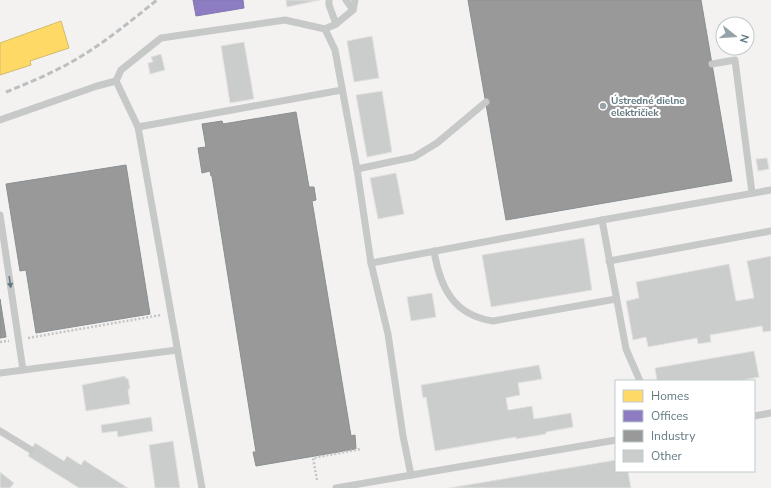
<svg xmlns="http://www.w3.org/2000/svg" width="771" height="488" font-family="'Nunito Sans',sans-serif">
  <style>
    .homes { fill: #ffd966; stroke: #d0bc6e }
    .offices { fill: #8e7cc3; stroke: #817baf }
    .industry { fill: #999; stroke: #888f92 }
    .building { fill: #cbcdcd; stroke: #e2e2e0 }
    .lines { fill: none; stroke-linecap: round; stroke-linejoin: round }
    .path { stroke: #c4c6c6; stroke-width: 2.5; stroke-dasharray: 2 2; stroke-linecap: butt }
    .service { stroke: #c7c8c8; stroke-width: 7 }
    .rail { stroke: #bcbebf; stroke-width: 3; stroke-dasharray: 6 3; stroke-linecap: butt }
    .oneway { fill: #627981 }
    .poi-dot { fill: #95a3a8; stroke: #fff; stroke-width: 1.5 }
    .labels { text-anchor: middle; stroke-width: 4; stroke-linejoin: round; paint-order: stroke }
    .poi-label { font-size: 10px; font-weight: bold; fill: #627981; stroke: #fff; text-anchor: start }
  </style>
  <rect width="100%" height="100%" fill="#f3f2f0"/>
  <path class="homes" d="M 61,21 L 69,48 L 30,61 L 31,65 L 0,75 L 0,43 Z"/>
  <path class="offices" d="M 193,0 L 243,0 L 244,8 L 196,16 Z"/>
  <g class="industry">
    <path d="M 468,0 L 701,0 L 732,181 L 506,220 Z"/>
    <path d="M 296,112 L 309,187 L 314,187 L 316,200 L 312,201 L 351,436 L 355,435 L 356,449 L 256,466 L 253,452 L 256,452 L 212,176 L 211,176 L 210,171 L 202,173 L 198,148 L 206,147 L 202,124 L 222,121 L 223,124 Z"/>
    <path d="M 126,165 L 150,314 L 36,333 L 26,270 L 20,271 L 6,184 Z"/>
    <path d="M 0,299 L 6,337 L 0,338 Z"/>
  </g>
  <g class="building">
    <path d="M 286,0 L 320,0 L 287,7 Z"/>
    <path d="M 372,36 L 379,78 L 354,82 L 347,41 Z"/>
    <path d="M 244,42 L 254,99 L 230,103 L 221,46 Z"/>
    <path d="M 161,54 L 165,70 L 150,74 L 148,63 L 153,62 L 151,57 Z"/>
    <path d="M 382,91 L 392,152 L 367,157 L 356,95 Z"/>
    <path d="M 767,158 L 769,169 L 758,171 L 756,159 Z"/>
    <path d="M 396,173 L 404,214 L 378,219 L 370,178 Z"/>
    <path d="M 584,238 L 592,290 L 491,307 L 482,255 Z"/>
    <path d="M 771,256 L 771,331 L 763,332 L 762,326 L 710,335 L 711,342 L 698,344 L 697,338 L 648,347 L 646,337 L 633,340 L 626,301 L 639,298 L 636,282 L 729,264 L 736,301 L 754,298 L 747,261 Z"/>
    <path d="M 432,293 L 436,317 L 411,321 L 407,297 Z"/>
    <path d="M 754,351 L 759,377 L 738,381 L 657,381 L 655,368 Z"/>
    <path d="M 539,365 L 542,379 L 518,383 L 520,395 L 506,398 L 508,410 L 532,406 L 534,419 L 571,413 L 573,427 L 546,432 L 546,434 L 516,439 L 516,437 L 435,451 L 426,397 L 423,398 L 421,385 Z"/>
    <path d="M 125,376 L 126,379 L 128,378 L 130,389 L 128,389 L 130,404 L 86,411 L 82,385 Z"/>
    <path d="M 151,417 L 153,431 L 118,437 L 117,431 L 102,433 L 101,425 Z"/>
    <path d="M 173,441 L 180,488 L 155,488 L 149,445 Z"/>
    <path d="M 35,443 L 64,461 L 67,456 L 81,465 L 84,460 L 128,488 L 79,488 L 28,456 Z"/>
    <path d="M 616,460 L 616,471 L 628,471 L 631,488 L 449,488 Z"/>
    <path d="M 0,472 L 14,483 L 10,488 L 0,488 Z"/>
  </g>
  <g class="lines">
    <g class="path">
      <path d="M 28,338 L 161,315"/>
      <path d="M 0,342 L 9,341"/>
      <path d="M 317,480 L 313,458 L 361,449"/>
    </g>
    <g class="service">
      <path d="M 329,0 L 329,5 L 336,24"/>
      <path d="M 346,0 L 353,10"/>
      <path d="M 325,29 L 336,24 L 353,10 L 355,0"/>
      <path d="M 712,64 L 735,60 L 752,193"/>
      <path d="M 116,81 L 138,127 L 202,488"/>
      <path d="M 0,120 L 97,86 L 116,81 L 121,70 L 161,38 L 285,20 L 325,29 L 335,50 L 357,169 L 371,263 L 388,334 L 403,436 L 411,475"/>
      <path d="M 138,127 L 342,90"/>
      <path d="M 357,169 L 414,157 L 437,143 L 486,102"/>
      <path d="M 0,215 L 23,370"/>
      <path d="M 434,251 C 440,287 453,315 493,321 L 616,299"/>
      <path d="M 609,261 L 771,231"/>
      <path d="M 371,263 L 602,220"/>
      <path d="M 0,373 L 177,350"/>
      <path d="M 640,381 L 626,349 L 602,220 L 771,190"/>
      <path d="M 754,416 L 771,413"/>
      <path d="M 0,431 L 31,450"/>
      <path d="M 336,488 L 616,440"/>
    </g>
    <path class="rail" d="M 6,92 C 31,82 57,71 80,57 C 108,40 132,20 157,0"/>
  </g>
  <defs><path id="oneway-solid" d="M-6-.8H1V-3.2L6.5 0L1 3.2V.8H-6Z"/></defs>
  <use class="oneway" href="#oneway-solid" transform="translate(10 282) rotate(82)"/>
  <circle class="poi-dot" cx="603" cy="106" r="4"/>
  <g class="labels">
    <g class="poi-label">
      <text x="611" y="104">Ústredné dielne<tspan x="611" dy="12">električiek</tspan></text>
    </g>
  </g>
  <rect x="615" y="380" width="140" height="92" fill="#ffffff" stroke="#c0c9cd"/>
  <rect x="623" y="390" width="20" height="12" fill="#ffd966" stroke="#c0c9cd"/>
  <text x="651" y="400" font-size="12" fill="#627981">Homes</text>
  <rect x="623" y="410" width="20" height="12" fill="#8e7cc3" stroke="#c0c9cd"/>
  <text x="651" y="420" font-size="12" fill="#627981">Offices</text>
  <rect x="623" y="430" width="20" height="12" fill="#999999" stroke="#c0c9cd"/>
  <text x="651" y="440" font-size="12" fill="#627981">Industry</text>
  <rect x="623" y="450" width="20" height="12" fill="#cbcdcd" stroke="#c0c9cd"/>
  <text x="651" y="460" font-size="12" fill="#627981">Other</text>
  <g transform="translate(735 36) rotate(107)"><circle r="19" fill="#ffffff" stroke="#c0c9cd"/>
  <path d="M0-3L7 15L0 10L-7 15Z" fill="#95a3a8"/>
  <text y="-6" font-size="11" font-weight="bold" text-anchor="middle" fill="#627981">N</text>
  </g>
</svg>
